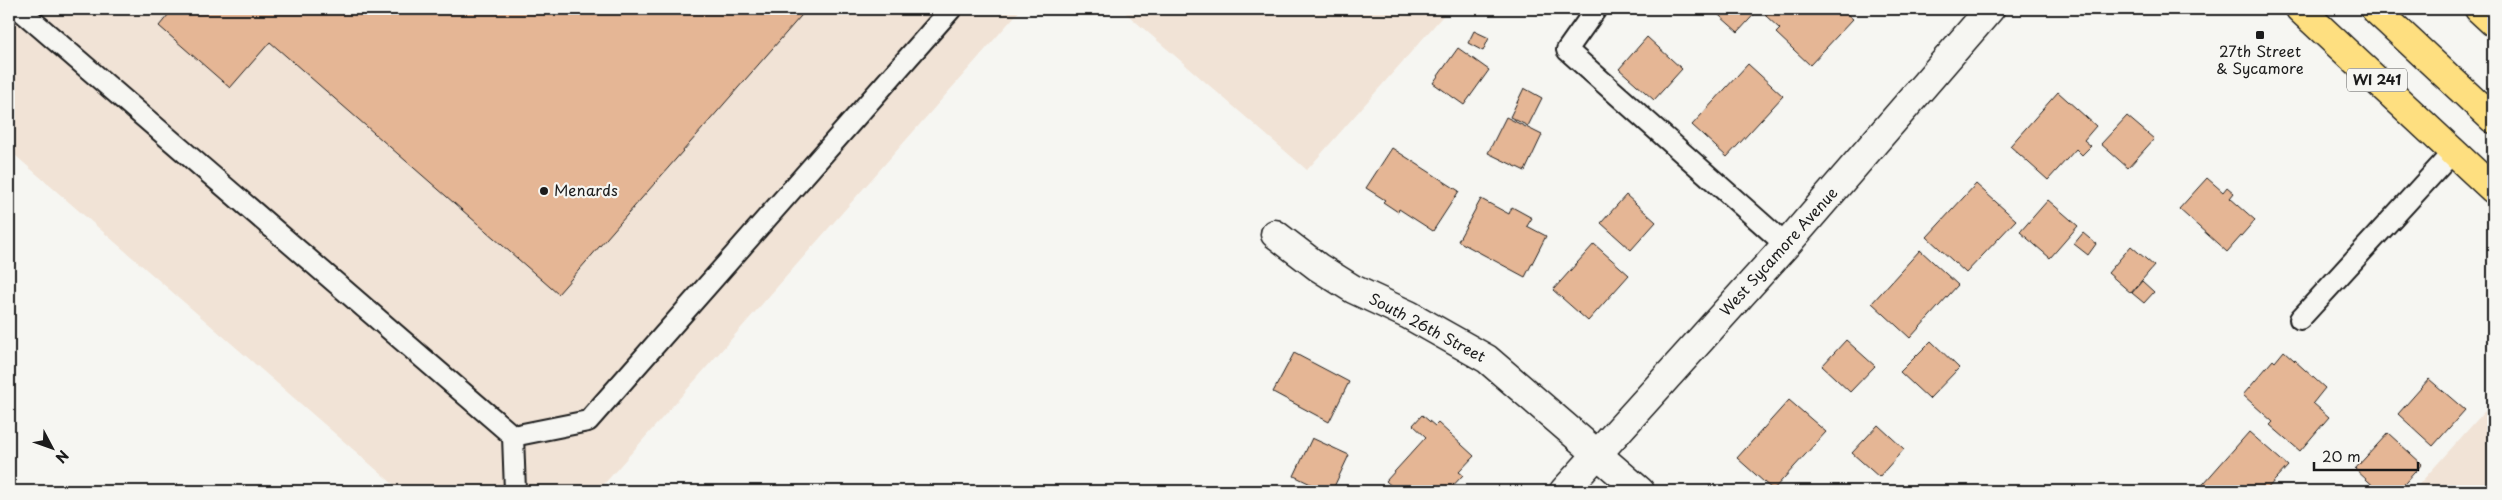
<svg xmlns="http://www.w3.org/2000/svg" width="2502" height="500" font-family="'Playpen Sans',sans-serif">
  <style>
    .built { fill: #f1e3d6 }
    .building { fill: #e5b695; stroke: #1c1c1c }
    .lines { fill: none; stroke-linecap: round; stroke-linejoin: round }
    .lane-casing { stroke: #1c1c1c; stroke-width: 24 }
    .street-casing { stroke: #1c1c1c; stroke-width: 31 }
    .primary-casing { stroke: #1c1c1c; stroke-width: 31 }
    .lane { stroke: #f6f6f2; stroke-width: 20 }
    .street { stroke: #f6f6f2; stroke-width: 28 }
    .primary { stroke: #fedf80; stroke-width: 28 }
    .poi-dot { fill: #1c1c1c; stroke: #f6f6f2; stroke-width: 2 }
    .labels { text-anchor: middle; stroke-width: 4.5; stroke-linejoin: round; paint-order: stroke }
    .shield { fill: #f6f6f2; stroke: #5d5d5c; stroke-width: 1 }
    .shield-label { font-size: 14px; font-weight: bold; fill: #1c1c1c }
    .poi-label { font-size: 15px; fill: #1c1c1c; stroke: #f6f6f2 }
    .street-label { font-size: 15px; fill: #1c1c1c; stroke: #f6f6f2 }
  </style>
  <rect width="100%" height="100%" fill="#f6f6f2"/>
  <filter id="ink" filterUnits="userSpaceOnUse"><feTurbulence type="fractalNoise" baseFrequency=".02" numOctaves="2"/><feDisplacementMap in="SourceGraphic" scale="10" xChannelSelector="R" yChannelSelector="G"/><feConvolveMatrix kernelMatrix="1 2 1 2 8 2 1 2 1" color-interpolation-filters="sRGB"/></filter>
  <g filter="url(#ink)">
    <g class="built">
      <path d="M 9,9 L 1021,9 L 598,491 L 401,491 L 9,150 Z"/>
      <path d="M 1121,9 L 1449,9 L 1307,170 Z"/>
      <path d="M 2493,402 L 2493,491 L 2413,491 Z"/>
    </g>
    <g class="building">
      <path d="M 173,9 L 807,9 L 558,294 L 270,42 L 230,88 L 159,26 Z"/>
      <path d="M 1712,9 L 1759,9 L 1738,32 Z"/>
      <path d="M 1771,9 L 1841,9 L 1853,19 L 1810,65 L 1776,33 L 1780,29 L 1765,15 Z"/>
      <path d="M 1474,31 L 1489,38 L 1483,51 L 1468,43 Z"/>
      <path d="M 1647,37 L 1682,69 L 1654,100 L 1619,69 Z"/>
      <path d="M 1458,48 L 1489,70 L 1464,105 L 1433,83 Z"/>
      <path d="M 1748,64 L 1783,96 L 1727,157 L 1692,125 Z"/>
      <path d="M 1524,88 L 1542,98 L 1528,126 L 1510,117 Z"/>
      <path d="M 2058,92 L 2096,126 L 2084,140 L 2091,146 L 2082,155 L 2076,149 L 2048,180 L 2010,146 Z"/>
      <path d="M 2127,116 L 2154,139 L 2128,168 L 2101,144 Z"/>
      <path d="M 1506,117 L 1542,135 L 1525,171 L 1488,153 Z"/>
      <path d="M 1392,148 L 1459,191 L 1433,231 L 1399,209 L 1398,212 L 1383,202 L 1385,200 L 1366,188 Z"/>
      <path d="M 2207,178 L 2223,192 L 2227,187 L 2234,193 L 2230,198 L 2255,220 L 2227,252 L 2179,209 Z"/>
      <path d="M 1976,184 L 2016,220 L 1966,273 L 1927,237 Z"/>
      <path d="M 1626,195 L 1656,222 L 1631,250 L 1601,223 Z"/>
      <path d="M 1481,199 L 1509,214 L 1512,207 L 1532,218 L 1527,226 L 1546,236 L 1525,277 L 1458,241 Z"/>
      <path d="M 2048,200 L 2078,226 L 2050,258 L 2020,232 Z"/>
      <path d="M 2083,233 L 2096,244 L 2088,255 L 2074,244 Z"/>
      <path d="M 1594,244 L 1629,275 L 1588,321 L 1553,290 Z"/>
      <path d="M 2131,246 L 2154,266 L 2131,293 L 2108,273 Z"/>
      <path d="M 1920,250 L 1958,285 L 1910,338 L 1872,303 Z"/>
      <path d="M 2142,281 L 2154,292 L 2144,303 L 2132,293 Z"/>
      <path d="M 1846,340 L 1875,366 L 1850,392 L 1822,366 Z"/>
      <path d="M 1931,341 L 1959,368 L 1929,399 L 1900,372 Z"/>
      <path d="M 2284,351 L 2325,388 L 2313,403 L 2329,417 L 2300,451 L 2270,425 L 2273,422 L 2243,395 L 2273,360 L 2275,362 Z"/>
      <path d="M 1294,353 L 1349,382 L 1329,422 L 1273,392 Z"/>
      <path d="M 2429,379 L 2465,410 L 2433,446 L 2398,414 Z"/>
      <path d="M 1789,400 L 1826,432 L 1773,490 L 1737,458 Z"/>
      <path d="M 1422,415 L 1435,426 L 1438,423 L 1474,456 L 1459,472 L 1463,475 L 1448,491 L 1397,491 L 1386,481 L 1426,437 L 1413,425 Z"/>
      <path d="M 1878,425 L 1904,449 L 1879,477 L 1852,453 Z"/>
      <path d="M 2249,432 L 2288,466 L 2265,491 L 2197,491 Z"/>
      <path d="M 2388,433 L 2422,464 L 2398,491 L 2379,491 L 2355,469 Z"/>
      <path d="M 1312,438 L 1349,455 L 1332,491 L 1325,491 L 1294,476 Z"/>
    </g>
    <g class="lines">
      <defs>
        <g id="lane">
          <path d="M 19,9 L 513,436 L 515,491"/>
          <path d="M 1596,9 L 1567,50 L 1786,245"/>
          <path d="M 2300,319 L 2453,152"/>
          <path d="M 513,436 L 588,421 L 951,9"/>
        </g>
        <g id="street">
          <path d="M 1275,234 L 1318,267 L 1353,289 L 1409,315 L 1487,359 L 1640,491"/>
          <path d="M 1564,491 L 1786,245 L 1990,9"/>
        </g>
        <g id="primary">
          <path d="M 2300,9 L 2493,189"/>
          <path d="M 2375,9 L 2493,119"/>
          <path d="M 2479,9 L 2493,22"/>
        </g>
      </defs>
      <use href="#lane" class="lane-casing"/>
      <use href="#street" class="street-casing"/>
      <use href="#primary" class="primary-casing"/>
      <use href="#lane" class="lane"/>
      <use href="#street" class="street"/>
      <use href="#primary" class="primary"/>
    </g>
  </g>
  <g class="poi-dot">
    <rect x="2255" y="30" width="10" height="10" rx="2.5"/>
    <circle cx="544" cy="191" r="5"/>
  </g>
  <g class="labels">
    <rect class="shield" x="2347" y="68.5" width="60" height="23" rx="4"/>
    <g class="shield-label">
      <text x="2377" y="85">WI 241</text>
    </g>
    <g class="poi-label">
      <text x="2260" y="57">27th Street<tspan x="2260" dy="17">&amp; Sycamore</tspan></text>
      <text x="554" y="196" text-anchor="start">Menards</text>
    </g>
    <g class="street-label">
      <text transform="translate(1779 252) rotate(-48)" y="5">West Sycamore Avenue</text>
      <text transform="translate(1427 328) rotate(28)" y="5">South 26th Street</text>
    </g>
  </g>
  <rect width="2502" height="500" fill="none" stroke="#f6f6f2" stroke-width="30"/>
  <rect x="15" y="15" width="2472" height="470" fill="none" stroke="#1c1c1c" stroke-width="2" filter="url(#ink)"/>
  <g transform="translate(52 448) rotate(131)" stroke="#f6f6f2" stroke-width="4" paint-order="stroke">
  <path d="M0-4L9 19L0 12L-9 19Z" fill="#1c1c1c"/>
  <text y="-8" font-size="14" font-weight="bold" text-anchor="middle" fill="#1c1c1c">N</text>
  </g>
  <path d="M2314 462v8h104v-8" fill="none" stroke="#1c1c1c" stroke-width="2.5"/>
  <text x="2322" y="462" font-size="15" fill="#1c1c1c" stroke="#f6f6f2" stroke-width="4" paint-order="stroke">20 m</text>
</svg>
